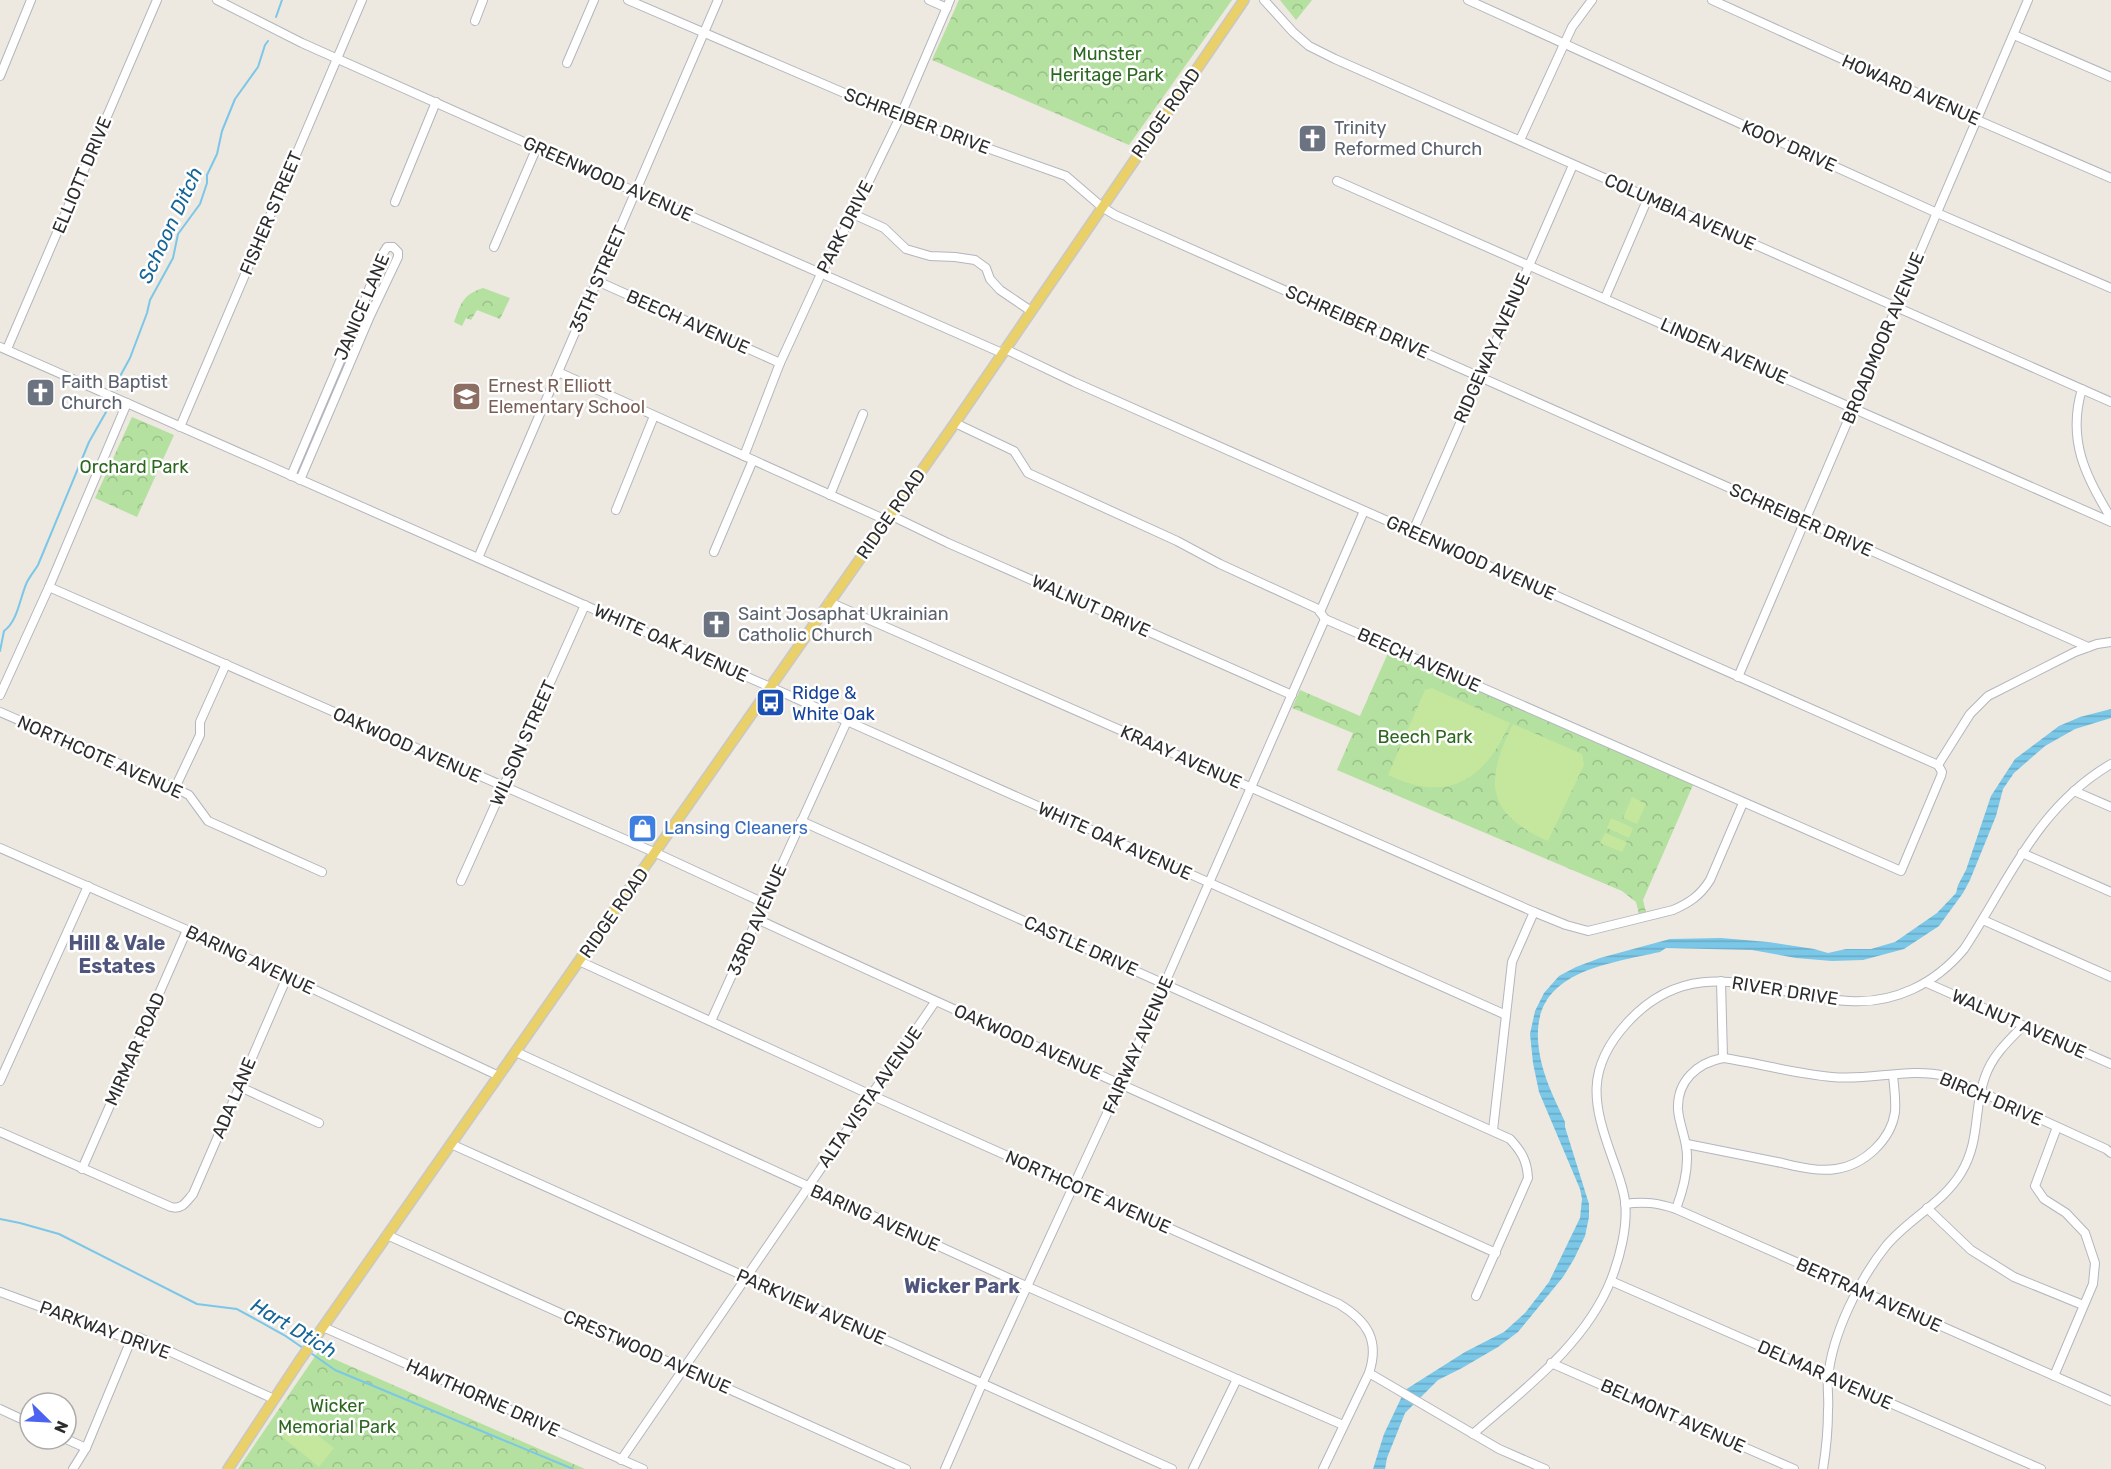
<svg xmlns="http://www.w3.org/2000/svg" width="2111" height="1469" font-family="Rubik,sans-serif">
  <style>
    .park { fill: url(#park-crowns) }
    .pitch { fill: #c5e79d }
    .water { fill: url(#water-rules) }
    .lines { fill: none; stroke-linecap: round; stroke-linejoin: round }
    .stream { stroke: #7ac7e8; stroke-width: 2 }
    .minor-casing { stroke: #b3b6bf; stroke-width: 10 }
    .major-casing { stroke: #c8c8c8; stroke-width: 12 }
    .minor { stroke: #fff; stroke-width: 8 }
    .major { stroke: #e9d069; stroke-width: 9 }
    .labels { text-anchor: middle; stroke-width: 5; stroke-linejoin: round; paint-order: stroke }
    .park-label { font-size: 18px; fill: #2b671f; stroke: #fff }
    .street-label { font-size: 18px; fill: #2d2d2d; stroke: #fff }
    .worship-label { font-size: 18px; fill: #5b616d; stroke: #fff; text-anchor: start }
    .education-label { font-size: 18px; fill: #785e54; stroke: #fff; text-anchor: start }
    .transit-label { font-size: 18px; fill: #164399; stroke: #fff; text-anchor: start }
    .shop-label { font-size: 18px; fill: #366cbe; stroke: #fff; text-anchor: start }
    .water-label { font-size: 20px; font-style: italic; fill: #166698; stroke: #fff }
    .neighbourhood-label { font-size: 20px; font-weight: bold; fill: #4f557b; stroke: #fff }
  </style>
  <defs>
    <pattern id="park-crowns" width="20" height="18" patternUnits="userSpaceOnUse" patternTransform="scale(1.5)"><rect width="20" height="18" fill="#b4e0a0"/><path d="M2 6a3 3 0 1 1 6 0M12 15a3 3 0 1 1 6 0" fill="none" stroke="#9bc08a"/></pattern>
    <pattern id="water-rules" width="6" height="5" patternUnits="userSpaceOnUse" patternTransform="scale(1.5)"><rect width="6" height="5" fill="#7ac7e8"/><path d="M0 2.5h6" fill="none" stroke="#6aabc7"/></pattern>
  </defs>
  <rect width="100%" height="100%" fill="#ede8e0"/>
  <g class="park">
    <path d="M 959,0 L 1232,0 L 1129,145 L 932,60 Z"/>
    <path d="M 1280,0 L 1312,0 L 1296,20 Z"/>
    <path d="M 483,288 L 510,298 L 500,319 L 477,310 L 471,320 L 466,318 L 462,326 L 454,322 C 461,304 462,295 483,288 Z"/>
    <path d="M 132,417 L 174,435 L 137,517 L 95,498 Z"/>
    <path d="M 1389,651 L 1693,785 L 1643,900 L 1646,912 L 1639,914 L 1636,902 L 1622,891 L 1337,770 L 1353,733 L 1292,708 L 1300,690 L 1360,716 Z"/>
    <path d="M 318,1352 L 585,1469 L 238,1469 Z"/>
  </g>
  <g class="pitch">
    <path d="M 1432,688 L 1510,723 C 1485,780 1448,804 1388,775 L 1425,690 Z"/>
    <path d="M 1513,724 L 1582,754 L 1584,765 L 1548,841 C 1486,814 1484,782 1513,724 Z"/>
    <path d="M 1632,797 L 1646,804 L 1637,824 L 1623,818 Z"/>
    <path d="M 1611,818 L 1633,828 L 1629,838 L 1607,828 Z"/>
    <path d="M 1605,833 L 1627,842 L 1622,852 L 1600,843 Z"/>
    <path d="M 296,1418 L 334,1448 L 319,1467 L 281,1436 Z"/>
  </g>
  <path class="water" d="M 2111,709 L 2111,718 L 2075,729 L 2045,746 L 2014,773 L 2003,789 L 1996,816 L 1970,880 L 1963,893 L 1939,926 L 1904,949 L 1863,960 L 1832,961 L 1796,958 L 1752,950 L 1666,948 L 1660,952 C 1589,967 1516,977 1544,1072 C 1549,1089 1558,1106 1565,1122 L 1565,1127 L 1589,1204 L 1589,1217 L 1585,1236 L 1574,1259 L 1563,1277 L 1518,1332 L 1498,1347 L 1462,1368 L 1438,1380 L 1405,1413 L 1387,1458 L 1385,1469 L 1373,1469 L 1384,1434 L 1405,1390 L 1465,1352 L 1504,1332 L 1525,1313 L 1549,1282 L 1580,1218 L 1582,1199 L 1580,1189 L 1539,1092 L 1533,1063 L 1530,1034 L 1535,1011 L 1544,993 L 1559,976 L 1576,967 L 1600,958 L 1670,939 L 1721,938 L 1768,942 L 1814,949 L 1828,953 L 1846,949 L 1871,949 L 1895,942 L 1937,913 L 1956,893 L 1958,885 L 1966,870 L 1991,796 L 2015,759 L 2059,726 L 2080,717 Z"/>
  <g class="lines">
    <g class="stream">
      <path d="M 276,17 L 282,0"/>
      <path d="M 117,390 L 118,380 L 130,358 L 147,313 L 150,300 L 173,258 L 178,234 L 200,204 L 207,183 L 207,175 L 217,154 L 222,131 L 235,99 L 258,67 L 265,45 L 268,41"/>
      <path d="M 0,651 L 4,631 C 18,621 20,597 27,582 C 30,576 35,570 38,565 L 89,442 L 110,405"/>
      <path d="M 0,1219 L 20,1223 L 59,1234 L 197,1304 L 237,1309 L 284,1335 L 303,1348"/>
      <path d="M 308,1351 L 335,1370 L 573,1469"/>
    </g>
    <defs>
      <g id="minor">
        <path d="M 217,0 L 302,43 L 636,192 L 1002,353"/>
        <path d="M 628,0 L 900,117 L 1066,176 L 1102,207 L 1115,215 L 2088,647"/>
        <path d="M 929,0 L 947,8"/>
        <path d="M 1264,0 L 1293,32 L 1309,46 L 1335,59 L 2111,402"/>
        <path d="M 1468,0 L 1937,213 L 2111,288"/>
        <path d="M 1712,0 L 1977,120 L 2111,178"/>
        <path d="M 475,21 L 483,0"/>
        <path d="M 2014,35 L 2111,77"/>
        <path d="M 567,63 L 594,0"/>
        <path d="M 0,76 L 31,0"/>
        <path d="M 1520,140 L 1572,27 L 1592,0"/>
        <path d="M 1337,181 L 2111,522"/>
        <path d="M 395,202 L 436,102"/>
        <path d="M 853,214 L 884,228 L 906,249 L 930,256 L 955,257 L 975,260 L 986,268 L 990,279 L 1000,290 L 1031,311"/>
        <path d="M 494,247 L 537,147"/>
        <path d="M 597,281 L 780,363"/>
        <path d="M 1605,298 L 1648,198"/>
        <path d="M 0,347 L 847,721 L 1506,1015"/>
        <path d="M 7,349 L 157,0"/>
        <path d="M 1005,349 L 1074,382 L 1938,765"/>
        <path d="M 558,372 L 886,520"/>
        <path d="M 2082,389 C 2067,439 2085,476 2111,518"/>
        <path d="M 955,423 L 1014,451 L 1028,473 L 1177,541 L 1220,564 L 1318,609 L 1325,619 L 1901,871 L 1941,776 L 1942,772 L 1938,765 L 1970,714 L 1988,696 L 2075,652 L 2097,644 L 2111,642"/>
        <path d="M 180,427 L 362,0"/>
        <path d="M 744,456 L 780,363 L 821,274 L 853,214 L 900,117 L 950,0"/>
        <path d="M 291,476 L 357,321 L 382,255 L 387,247 L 393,247 L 398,252 L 398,257 L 370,316 L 300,480"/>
        <path d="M 830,495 L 863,414"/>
        <path d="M 616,510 L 654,416"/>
        <path d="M 890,515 L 948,543 L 1292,695"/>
        <path d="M 1413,531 L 1573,165"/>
        <path d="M 714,552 L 753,460"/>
        <path d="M 478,558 L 718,0"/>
        <path d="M 49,587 L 656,853 L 764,903"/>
        <path d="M 829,602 L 1534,912"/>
        <path d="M 1320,612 L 1364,511"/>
        <path d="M 1738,677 L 2028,0"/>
        <path d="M 0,695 L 49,587 L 127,403"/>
        <path d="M 0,712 L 175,788 L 189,795 L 208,821 L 322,872"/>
        <path d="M 175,788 L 200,735 L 200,722 L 226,664"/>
        <path d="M 2074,791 L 2111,807"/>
        <path d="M 801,821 L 1510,1139 C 1522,1152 1527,1161 1528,1178 L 1476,1296"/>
        <path d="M 0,848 L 187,930 L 499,1076"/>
        <path d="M 2022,853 L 2111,892"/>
        <path d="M 461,881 L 585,605"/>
        <path d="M 757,919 C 1002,1033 1250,1141 1496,1253"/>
        <path d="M 1983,920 L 2111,977"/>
        <path d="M 579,961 L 871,1095 L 1339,1304 C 1367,1321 1380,1340 1369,1373 L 1499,1449 L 1545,1469"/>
        <path d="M 1927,983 L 2111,1064"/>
        <path d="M 711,1021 L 847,721"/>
        <path d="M 516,1052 L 1028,1287 L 1237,1379"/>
        <path d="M 1723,1058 C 1759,1063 1795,1074 1832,1077 C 1871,1081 1908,1067 1946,1076 L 2106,1149 L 2111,1153"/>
        <path d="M 0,1081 L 88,886"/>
        <path d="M 238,1086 L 319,1123"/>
        <path d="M 1493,1130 L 1512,962 L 1534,912 L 1566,925 L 1588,931 L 1673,910 C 1689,903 1700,896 1710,880 L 1743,803"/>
        <path d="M 0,1132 L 171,1207 C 182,1210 186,1202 193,1194 L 287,977"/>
        <path d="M 451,1144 L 1172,1469"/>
        <path d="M 1687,1144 C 1717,1150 1747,1156 1777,1162 C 1796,1166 1816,1172 1836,1169 C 1864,1165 1891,1140 1895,1112 C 1896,1099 1894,1087 1893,1075"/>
        <path d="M 82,1169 L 187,930"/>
        <path d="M 1625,1204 C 1644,1201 1658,1203 1676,1209 L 2111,1401"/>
        <path d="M 1927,1208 L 1971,1250 L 2014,1277 L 2083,1305"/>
        <path d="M 1676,1209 C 1682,1193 1687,1177 1687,1159 C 1688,1141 1679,1126 1678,1109 C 1677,1081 1697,1063 1723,1058 L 1721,981"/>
        <path d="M 387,1235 L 906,1469"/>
        <path d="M 1611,1281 L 2041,1469"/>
        <path d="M 0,1292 L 131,1340 L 138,1337 L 274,1399"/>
        <path d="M 323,1327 L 643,1469"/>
        <path d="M 1551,1363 L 1794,1469"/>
        <path d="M 2054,1376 L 2093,1284 L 2095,1263 L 2085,1233 L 2066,1213 L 2044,1199 L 2035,1186 L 2057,1127"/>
        <path d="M 0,1409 L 30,1423"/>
        <path d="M 1473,1434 C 1523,1390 1585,1345 1611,1280 C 1620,1257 1628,1226 1625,1201 C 1623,1186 1617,1171 1612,1157 C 1593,1104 1585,1069 1627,1023 C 1695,948 1768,997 1849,1001 C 1894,1004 1935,984 1964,949 C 2009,881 2036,808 2111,764"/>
        <path d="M 66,1439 L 86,1448"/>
        <path d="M 621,1460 L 935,1002"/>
        <path d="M 73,1469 L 86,1448 L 131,1340"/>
        <path d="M 945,1469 L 982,1384 L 1121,1083 L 1325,619"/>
        <path d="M 1193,1469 L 1237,1379 L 1343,1425"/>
        <path d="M 1323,1469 L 1369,1373"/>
        <path d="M 1823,1469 C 1826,1450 1828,1430 1828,1410 C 1829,1400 1827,1389 1828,1378 C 1832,1334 1859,1280 1886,1246 C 1908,1219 1943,1203 1961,1173 C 1981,1140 1973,1109 1985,1077 C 1992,1056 2008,1041 2023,1026"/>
      </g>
      <path id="major" d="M 228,1469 L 300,1360 L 955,423 L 1244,0"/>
    </defs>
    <use href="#minor" class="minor-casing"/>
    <use href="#major" class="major-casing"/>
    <use href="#minor" class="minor"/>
    <use href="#major" class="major"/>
  </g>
  <defs>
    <symbol id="church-square" viewBox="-11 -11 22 22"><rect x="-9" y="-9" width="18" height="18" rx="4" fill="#6b7280" stroke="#fff"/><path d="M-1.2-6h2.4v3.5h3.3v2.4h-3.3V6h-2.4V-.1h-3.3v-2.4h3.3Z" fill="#fff"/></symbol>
    <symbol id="school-square" viewBox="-11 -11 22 22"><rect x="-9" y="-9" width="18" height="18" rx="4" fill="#8d6e63" stroke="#fff"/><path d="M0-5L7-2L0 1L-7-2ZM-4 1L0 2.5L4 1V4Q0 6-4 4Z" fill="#fff"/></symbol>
    <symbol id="bus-square" viewBox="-11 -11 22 22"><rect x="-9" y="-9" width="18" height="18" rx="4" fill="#1a4fb4" stroke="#fff"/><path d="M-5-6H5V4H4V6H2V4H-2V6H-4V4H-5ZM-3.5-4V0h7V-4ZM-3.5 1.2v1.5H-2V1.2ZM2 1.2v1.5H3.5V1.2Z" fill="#fff"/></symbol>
    <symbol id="shop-square" viewBox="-11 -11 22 22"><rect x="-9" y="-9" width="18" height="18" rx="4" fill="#3f7fe0" stroke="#fff"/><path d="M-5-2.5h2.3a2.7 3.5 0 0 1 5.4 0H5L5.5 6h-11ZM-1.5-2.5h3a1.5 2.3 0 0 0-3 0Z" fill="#fff"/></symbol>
  </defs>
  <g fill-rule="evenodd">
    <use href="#church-square" x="1296" y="122" width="33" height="33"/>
    <use href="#church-square" x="24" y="376" width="33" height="33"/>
    <use href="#school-square" x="450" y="380" width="33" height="33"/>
    <use href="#church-square" x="700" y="608" width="33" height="33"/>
    <use href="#bus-square" x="754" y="686" width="33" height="33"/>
    <use href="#shop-square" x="626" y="812" width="33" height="33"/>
  </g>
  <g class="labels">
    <g class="park-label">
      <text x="1107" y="60">Munster<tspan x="1107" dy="21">Heritage Park</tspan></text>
      <text x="134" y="473">Orchard Park</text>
      <text x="1425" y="743">Beech Park</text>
      <text x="337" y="1412">Wicker<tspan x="337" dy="21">Memorial Park</tspan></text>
    </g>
    <g class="street-label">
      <text transform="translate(1911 90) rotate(24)" y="6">HOWARD AVENUE</text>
      <text transform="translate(1166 113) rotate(-55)" y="6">RIDGE ROAD</text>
      <text transform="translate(917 121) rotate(21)" y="6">SCHREIBER DRIVE</text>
      <text transform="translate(1789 146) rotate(24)" y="6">KOOY DRIVE</text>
      <text transform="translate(82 175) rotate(-67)" y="6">ELLIOTT DRIVE</text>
      <text transform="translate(608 179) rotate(24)" y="6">GREENWOOD AVENUE</text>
      <text transform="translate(1680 212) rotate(24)" y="6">COLUMBIA AVENUE</text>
      <text transform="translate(271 213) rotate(-67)" y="6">FISHER STREET</text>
      <text transform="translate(845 227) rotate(-63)" y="6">PARK DRIVE</text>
      <text transform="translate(598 279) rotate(-66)" y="6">35TH STREET</text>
      <text transform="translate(362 307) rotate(-67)" y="6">JANICE LANE</text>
      <text transform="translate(688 322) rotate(24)" y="6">BEECH AVENUE</text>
      <text transform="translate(1357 322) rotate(24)" y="6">SCHREIBER DRIVE</text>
      <text transform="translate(1883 338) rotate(-67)" y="6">BROADMOOR AVENUE</text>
      <text transform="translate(1492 348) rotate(-66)" y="6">RIDGEWAY AVENUE</text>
      <text transform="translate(1724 351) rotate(24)" y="6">LINDEN AVENUE</text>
      <text transform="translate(891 514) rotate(-55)" y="6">RIDGE ROAD</text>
      <text transform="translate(1801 520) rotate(24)" y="6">SCHREIBER DRIVE</text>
      <text transform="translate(1471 558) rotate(24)" y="6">GREENWOOD AVENUE</text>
      <text transform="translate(1091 606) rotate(24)" y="6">WALNUT DRIVE</text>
      <text transform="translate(671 643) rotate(24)" y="6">WHITE OAK AVENUE</text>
      <text transform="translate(1419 660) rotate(24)" y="6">BEECH AVENUE</text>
      <text transform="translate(523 743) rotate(-66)" y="6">WILSON STREET</text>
      <text transform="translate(407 745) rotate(24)" y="6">OAKWOOD AVENUE</text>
      <text transform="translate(100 757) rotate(24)" y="6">NORTHCOTE AVENUE</text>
      <text transform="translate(1181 757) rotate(24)" y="6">KRAAY AVENUE</text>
      <text transform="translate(1115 841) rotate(24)" y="6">WHITE OAK AVENUE</text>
      <text transform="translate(614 913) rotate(-55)" y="6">RIDGE ROAD</text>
      <text transform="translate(757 920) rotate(-66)" y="6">33RD AVENUE</text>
      <text transform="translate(1081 946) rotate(24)" y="6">CASTLE DRIVE</text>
      <text transform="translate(250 960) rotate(25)" y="6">BARING AVENUE</text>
      <text transform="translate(1785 991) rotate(9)" y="6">RIVER DRIVE</text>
      <text transform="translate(2019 1024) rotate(24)" y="6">WALNUT AVENUE</text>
      <text transform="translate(1028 1042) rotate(24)" y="6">OAKWOOD AVENUE</text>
      <text transform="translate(1138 1045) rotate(-66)" y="6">FAIRWAY AVENUE</text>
      <text transform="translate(135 1049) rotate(-66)" y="6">MIRMAR ROAD</text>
      <text transform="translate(870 1097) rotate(-55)" y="6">ALTA VISTA AVENUE</text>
      <text transform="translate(234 1098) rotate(-67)" y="6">ADA LANE</text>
      <text transform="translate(1991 1099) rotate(23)" y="6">BIRCH DRIVE</text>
      <text transform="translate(1088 1192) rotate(24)" y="6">NORTHCOTE AVENUE</text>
      <text transform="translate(875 1218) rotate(24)" y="6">BARING AVENUE</text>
      <text transform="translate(1869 1295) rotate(24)" y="6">BERTRAM AVENUE</text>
      <text transform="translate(811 1307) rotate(24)" y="6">PARKVIEW AVENUE</text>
      <text transform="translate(105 1330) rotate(20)" y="6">PARKWAY DRIVE</text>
      <text transform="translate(647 1352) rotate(24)" y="6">CRESTWOOD AVENUE</text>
      <text transform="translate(1825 1375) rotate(24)" y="6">DELMAR AVENUE</text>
      <text transform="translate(483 1398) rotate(24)" y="6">HAWTHORNE DRIVE</text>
      <text transform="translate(1673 1416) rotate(24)" y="6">BELMONT AVENUE</text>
    </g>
    <g class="worship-label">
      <text x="1334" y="134">Trinity<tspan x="1334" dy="21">Reformed Church</tspan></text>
      <text x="61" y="388">Faith Baptist<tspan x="61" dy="21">Church</tspan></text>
      <text x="738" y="620">Saint Josaphat Ukrainian<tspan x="738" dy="21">Catholic Church</tspan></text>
    </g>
    <g class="education-label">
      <text x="488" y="392">Ernest R Elliott<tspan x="488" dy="21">Elementary School</tspan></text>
    </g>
    <g class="transit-label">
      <text x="792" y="699">Ridge &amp;<tspan x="792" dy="21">White Oak</tspan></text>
    </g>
    <g class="shop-label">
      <text x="664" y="834">Lansing Cleaners</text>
    </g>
    <g class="water-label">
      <text transform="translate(170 225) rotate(-65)" y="7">Schoon Ditch</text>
      <text transform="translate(294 1328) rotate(31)" y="7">Hart Dtich</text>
    </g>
    <g class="neighbourhood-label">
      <text x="117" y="950">Hill &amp; Vale<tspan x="117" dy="23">Estates</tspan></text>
      <text x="962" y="1293">Wicker Park</text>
    </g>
  </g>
  <g transform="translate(48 1421) rotate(114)"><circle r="28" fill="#ffffff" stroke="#ababab" stroke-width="1.5"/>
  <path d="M0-4.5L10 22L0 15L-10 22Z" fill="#4b63f0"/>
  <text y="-9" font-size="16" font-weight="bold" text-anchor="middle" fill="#2d2d2d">N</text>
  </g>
</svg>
